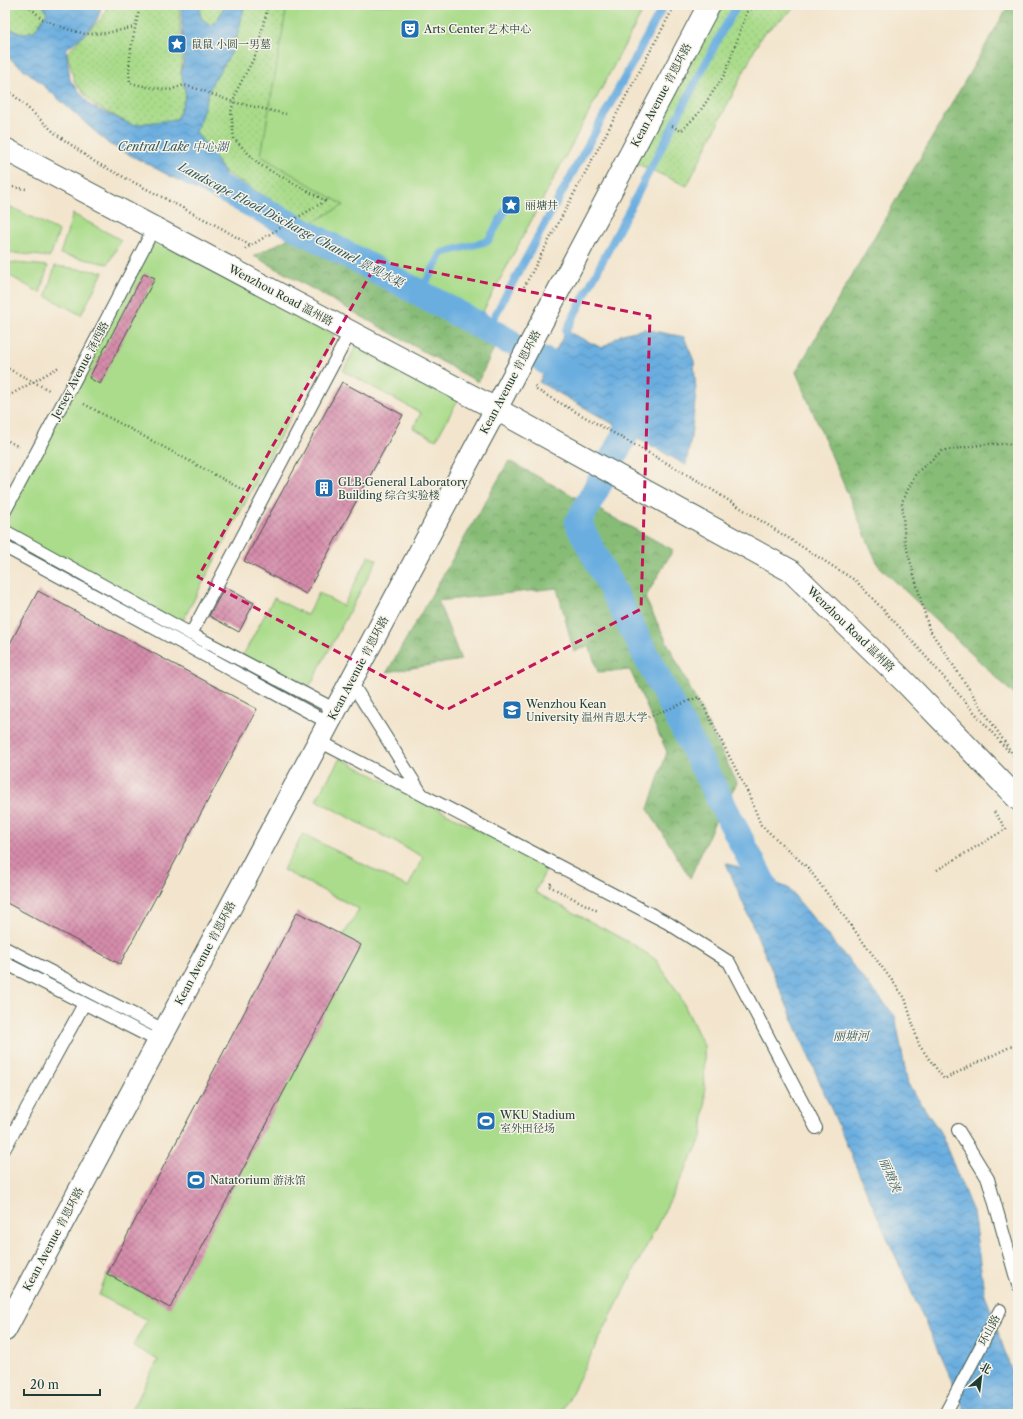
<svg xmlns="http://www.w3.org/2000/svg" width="1023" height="1419" font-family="'Libre Caslon Text','Noto Serif SC',serif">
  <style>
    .grass { fill: #aadc8b; stroke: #648c60 }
    .forest { fill: url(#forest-crowns); stroke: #537c56 }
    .park { fill: url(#park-dots); stroke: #648c60 }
    .water { fill: url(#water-waves); stroke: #45768a }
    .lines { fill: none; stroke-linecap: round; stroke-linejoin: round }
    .stream { stroke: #6baee0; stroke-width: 8 }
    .canal { stroke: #6baee0; stroke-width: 27 }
    .building { fill: url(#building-cross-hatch) }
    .lane-casing { stroke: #3f564b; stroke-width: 14 }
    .street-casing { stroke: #3f564b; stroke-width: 24 }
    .path { stroke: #3f564b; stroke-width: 2.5; stroke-dasharray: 1 3; stroke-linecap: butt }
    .lane { stroke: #fff; stroke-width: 12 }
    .street { stroke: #fff; stroke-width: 22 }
    .marked { fill: none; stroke: #c2185b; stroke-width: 3; stroke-dasharray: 8 5; stroke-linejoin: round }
    .labels { text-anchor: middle; stroke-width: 3; stroke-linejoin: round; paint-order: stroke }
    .poi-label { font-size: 11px; fill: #1f3d34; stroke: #f7f3e8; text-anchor: start }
    .street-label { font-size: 11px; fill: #1f3d34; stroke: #f7f3e8 }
    .water-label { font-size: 12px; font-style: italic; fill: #32595f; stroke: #f7f3e8 }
  </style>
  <defs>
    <pattern id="forest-crowns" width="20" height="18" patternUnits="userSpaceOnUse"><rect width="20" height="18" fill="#87bc77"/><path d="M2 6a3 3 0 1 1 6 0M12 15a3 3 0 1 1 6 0" fill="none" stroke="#6e9a62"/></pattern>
    <pattern id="park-dots" width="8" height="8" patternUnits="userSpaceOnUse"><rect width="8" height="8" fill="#aadc8b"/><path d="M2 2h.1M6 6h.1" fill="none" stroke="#92be79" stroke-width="1.8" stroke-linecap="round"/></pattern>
    <pattern id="water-waves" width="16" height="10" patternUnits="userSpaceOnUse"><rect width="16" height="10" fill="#6baee0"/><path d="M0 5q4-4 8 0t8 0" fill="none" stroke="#578fb6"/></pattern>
    <pattern id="building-cross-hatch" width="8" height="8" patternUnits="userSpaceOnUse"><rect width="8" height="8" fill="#d68cab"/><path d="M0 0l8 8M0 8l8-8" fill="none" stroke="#ad748c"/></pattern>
  </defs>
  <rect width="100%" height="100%" fill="#f7f3e8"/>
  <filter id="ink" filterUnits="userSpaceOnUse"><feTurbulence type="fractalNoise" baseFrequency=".025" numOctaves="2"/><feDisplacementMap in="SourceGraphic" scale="8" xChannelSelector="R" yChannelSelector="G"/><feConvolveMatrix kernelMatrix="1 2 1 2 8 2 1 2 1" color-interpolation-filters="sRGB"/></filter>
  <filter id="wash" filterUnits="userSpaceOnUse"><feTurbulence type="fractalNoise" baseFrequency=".012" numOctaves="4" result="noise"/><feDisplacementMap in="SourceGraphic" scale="16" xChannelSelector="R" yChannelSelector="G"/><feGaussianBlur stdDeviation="0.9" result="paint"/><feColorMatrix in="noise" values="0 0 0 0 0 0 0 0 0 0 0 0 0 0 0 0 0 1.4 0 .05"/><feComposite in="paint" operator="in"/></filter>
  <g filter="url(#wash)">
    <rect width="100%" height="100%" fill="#f3e5cd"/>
    <g class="grass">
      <path d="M 287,5 L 646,5 L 480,317 L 311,223 L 343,205 L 260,156 Z"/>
      <path d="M 7,205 L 59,231 L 50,257 L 5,252 L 5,216 Z"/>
      <path d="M 73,214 L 121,240 L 108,264 L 60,254 Z"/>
      <path d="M 150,237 L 334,335 L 181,624 L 5,531 L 5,511 Z"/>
      <path d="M 5,262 L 48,266 L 40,293 L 5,273 Z"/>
      <path d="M 55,266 L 103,272 L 81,315 L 46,296 Z"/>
      <path d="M 357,345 L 458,400 L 436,440 L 413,428 L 421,413 L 343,371 Z"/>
      <path d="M 369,556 L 377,560 L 307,691 L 242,657 L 274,598 L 307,615 L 319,593 L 343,606 Z"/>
      <path d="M 340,758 L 548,866 L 535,892 L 634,945 L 656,960 L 679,994 L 704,1046 L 705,1105 L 702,1137 L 561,1414 L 129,1414 L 158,1360 L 133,1346 L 147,1320 L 99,1295 L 107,1274 L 170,1307 L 343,936 L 359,909 L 283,870 L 303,834 L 408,887 L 423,857 L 316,800 Z"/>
    </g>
    <g class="forest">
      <path d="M 1009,5 L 1018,5 L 1018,698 L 878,565 L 796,372 Z"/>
      <path d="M 291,237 L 495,346 L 478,382 L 254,256 Z"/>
      <path d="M 509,461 L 673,550 L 645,598 L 737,783 L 716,819 L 690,878 L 648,809 L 667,752 L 630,670 L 598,672 L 589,645 L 574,652 L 557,588 L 438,601 L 461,660 L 387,672 Z"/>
    </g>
    <g class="park">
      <path d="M 5,5 L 43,5 L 47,13 L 34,31 L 21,34 L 5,26 Z"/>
      <path d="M 108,5 L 179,5 L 182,60 L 181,73 L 186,95 L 177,119 L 157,123 L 132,125 L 94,105 L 75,83 L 67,53 L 80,39 L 102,18 Z"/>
      <path d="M 199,5 L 225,5 L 218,19 L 210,26 L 201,18 Z"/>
      <path d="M 247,5 L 287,5 L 261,156 L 344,205 L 311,223 L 225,173 L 196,132 L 212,83 L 234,49 L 244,8 L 247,7 Z"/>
      <path d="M 719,5 L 798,5 L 762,35 L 687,186 L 633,162 Z"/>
    </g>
    <g class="water">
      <path d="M 43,5 L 101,5 C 100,26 80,37 66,49 L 70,80 L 91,106 L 132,125 L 177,119 L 186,95 L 181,73 L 184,61 L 181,5 L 199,5 L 201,18 L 210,26 L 218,19 L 225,5 L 244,8 L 234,49 L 212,83 L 196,132 L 225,173 L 214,199 L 109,144 L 34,77 L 5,55 L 5,26 L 21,34 L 34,31 L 47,13 Z"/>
      <path d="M 644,329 L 684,337 L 694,361 L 696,393 L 691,437 L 686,465 L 539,382 L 566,331 L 602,348 L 622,334 Z"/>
      <path d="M 726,863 L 788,888 L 895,1016 L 908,1084 L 940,1132 L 973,1212 L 984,1291 L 1018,1390 L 1018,1414 L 966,1414 L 869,1197 Z"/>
    </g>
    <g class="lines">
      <g class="stream">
        <path d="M 420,293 L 442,253 L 488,241 L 505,211"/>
        <path d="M 487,330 L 664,5"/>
        <path d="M 566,331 L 725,26 L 738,5"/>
      </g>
      <g class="canal">
        <path d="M 187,170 L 420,293 L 508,341"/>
        <path d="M 545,361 L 580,381"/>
        <path d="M 625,405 L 637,412 L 578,523 L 776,909"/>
      </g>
    </g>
    <g id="blocks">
      <g class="building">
        <path d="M 144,273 L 155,278 L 100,384 L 89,378 Z"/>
        <path d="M 342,382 L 403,415 L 306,594 L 244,561 Z"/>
        <path d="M 225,587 L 254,603 L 239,632 L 209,616 Z"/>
        <path d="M 38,591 L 257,709 L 120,964 L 5,902 L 5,653 Z"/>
        <path d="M 297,912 L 361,945 L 170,1308 L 107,1274 Z"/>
      </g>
    </g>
  </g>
  <g filter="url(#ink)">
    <use href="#blocks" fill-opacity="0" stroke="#3f564b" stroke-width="1"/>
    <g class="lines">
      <defs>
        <g id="lane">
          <path d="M 5,511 L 67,395 L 154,228"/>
          <path d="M 5,531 L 191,634"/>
          <path d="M 5,547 L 329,723"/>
          <path d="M 351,682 L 421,793"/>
          <path d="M 336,710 L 191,634 L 350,332"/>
          <path d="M 319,741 L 668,923 L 729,962 L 816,1128"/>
          <path d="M 5,948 L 164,1030"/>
          <path d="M 5,963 L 158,1041"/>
          <path d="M 958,1130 L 988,1179 L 1018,1285"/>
          <path d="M 5,1148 L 84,1004"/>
          <path d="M 945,1414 L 1000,1310"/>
        </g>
        <g id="street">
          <path d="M 5,149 L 496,409 L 791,571 L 905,682 L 1018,799"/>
          <path d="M 5,1330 L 496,409 L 709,5"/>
        </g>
      </defs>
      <use href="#lane" class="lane-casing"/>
      <use href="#street" class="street-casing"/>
      <g class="path">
        <path d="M 28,5 L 42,19 L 67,29 L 85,34 L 107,33 L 135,27"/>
        <path d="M 140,5 C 135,32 127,55 130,83 L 148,87 L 170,90 L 184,85 L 201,90 L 233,102 L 286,114"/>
        <path d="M 266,5 L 267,10 L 256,54 L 236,92 L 231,112 L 234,139 L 260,165 L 326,201"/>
        <path d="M 5,87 L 56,134 L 95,162 L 223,229 L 251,246"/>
        <path d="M 672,126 L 681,131 L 698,114 L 725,74 L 747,12 L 758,5"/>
        <path d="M 5,186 L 26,189"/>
        <path d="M 245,249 L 325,201"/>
        <path d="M 524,287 L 675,5"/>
        <path d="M 5,367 L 49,390"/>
        <path d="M 535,386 L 537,390 L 695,479 L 856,581 L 906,634 L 1010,753"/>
        <path d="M 5,398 L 59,367"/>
        <path d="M 84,404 L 245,491"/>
        <path d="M 5,439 L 19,447"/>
        <path d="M 641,720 L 699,697 L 749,795 L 761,825 L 808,868 L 905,998 L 919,1045 L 944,1079 L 1018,1043"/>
        <path d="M 1018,762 L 929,629 L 905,542 L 902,502 L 916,473 L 942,451 L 986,444 L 1018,444"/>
        <path d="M 937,870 L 1006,829 L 993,810"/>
        <path d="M 551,883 L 549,886 L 598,911"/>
      </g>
      <use href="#lane" class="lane"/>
      <use href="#street" class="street"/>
    </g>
  </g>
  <path class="marked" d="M 378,261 L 650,316 L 641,609 L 446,710 L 198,577 Z"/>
  <defs>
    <symbol id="theatre-square" viewBox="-11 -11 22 22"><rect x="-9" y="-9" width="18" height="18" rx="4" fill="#1f6fb2" stroke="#f7f3e8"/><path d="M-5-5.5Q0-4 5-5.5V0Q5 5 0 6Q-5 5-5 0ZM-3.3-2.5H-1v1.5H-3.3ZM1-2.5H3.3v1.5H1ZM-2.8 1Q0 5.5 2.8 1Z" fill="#fff"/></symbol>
    <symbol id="sight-square" viewBox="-11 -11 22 22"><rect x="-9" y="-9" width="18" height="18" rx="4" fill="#1f6fb2" stroke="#f7f3e8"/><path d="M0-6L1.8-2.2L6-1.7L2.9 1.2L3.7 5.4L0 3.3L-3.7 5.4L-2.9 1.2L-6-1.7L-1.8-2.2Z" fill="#fff"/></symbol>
    <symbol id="building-square" viewBox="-11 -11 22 22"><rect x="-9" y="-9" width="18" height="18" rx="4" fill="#1f6fb2" stroke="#f7f3e8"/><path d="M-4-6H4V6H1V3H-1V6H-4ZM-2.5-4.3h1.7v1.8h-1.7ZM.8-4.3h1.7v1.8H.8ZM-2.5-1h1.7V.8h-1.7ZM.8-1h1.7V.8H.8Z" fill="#fff"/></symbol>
    <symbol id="university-square" viewBox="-11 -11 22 22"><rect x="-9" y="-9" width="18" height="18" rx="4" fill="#1f6fb2" stroke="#f7f3e8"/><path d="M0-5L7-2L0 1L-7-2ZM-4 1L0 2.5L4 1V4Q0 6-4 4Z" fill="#fff"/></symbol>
    <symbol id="stadium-square" viewBox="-11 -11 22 22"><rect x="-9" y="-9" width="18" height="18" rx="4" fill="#1f6fb2" stroke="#f7f3e8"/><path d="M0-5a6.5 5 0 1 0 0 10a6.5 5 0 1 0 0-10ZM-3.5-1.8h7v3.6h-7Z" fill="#fff"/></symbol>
  </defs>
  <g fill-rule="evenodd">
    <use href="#theatre-square" x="399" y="18" width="22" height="22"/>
    <use href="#sight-square" x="166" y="33" width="22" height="22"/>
    <use href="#sight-square" x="500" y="194" width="22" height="22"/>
    <use href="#building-square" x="313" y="477" width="22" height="22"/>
    <use href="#university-square" x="501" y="699" width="22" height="22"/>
    <use href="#stadium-square" x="475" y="1110" width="22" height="22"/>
    <use href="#stadium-square" x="185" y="1169" width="22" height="22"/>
  </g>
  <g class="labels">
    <g class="poi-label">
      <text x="424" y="33">Arts Center 艺术中心</text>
      <text x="191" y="48">鼠鼠 小圆一男墓</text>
      <text x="525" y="209">丽塘井</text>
      <text x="338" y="486">GLB·General Laboratory<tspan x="338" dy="13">Building 综合实验楼</tspan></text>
      <text x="526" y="708">Wenzhou Kean<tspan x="526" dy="13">University 温州肯恩大学</tspan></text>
      <text x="500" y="1119">WKU Stadium<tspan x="500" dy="13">室外田径场</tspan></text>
      <text x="210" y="1184">Natatorium 游泳馆</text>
    </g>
    <g class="street-label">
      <text transform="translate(661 95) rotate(-62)" y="4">Kean Avenue 肯恩环路</text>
      <text transform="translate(281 295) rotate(28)" y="4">Wenzhou Road 温州路</text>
      <text transform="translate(80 370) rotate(-62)" y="4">Jersey Avenue 泽西路</text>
      <text transform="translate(510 382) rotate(-62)" y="4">Kean Avenue 肯恩环路</text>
      <text transform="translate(851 629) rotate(44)" y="4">Wenzhou Road 温州路</text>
      <text transform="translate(358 668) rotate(-62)" y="4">Kean Avenue 肯恩环路</text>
      <text transform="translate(205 953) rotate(-62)" y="4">Kean Avenue 肯恩环路</text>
      <text transform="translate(53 1239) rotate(-62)" y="4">Kean Avenue 肯恩环路</text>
      <text transform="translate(989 1330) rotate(-62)" y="4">环山路</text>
    </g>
    <g class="water-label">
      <text x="173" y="151">Central Lake 中心湖</text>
      <text transform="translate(291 225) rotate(28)" y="4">Landscape Flood Discharge Channel 景观水渠</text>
      <text x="851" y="1040">丽塘河</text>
      <text transform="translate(890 1175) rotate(67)" y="4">丽塘浃</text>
    </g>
  </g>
  <rect width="1023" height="1419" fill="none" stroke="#f7f3e8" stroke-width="20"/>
  <g transform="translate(981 1377) rotate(28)" stroke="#f7f3e8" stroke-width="3" paint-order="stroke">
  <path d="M0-3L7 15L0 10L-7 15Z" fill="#1f3d34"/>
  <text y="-6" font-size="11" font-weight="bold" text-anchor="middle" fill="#1f3d34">北</text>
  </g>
  <path d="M24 1389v6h76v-6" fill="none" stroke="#1f3d34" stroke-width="2"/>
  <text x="30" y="1389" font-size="12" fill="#1f3d34" stroke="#f7f3e8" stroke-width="3" paint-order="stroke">20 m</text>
</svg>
